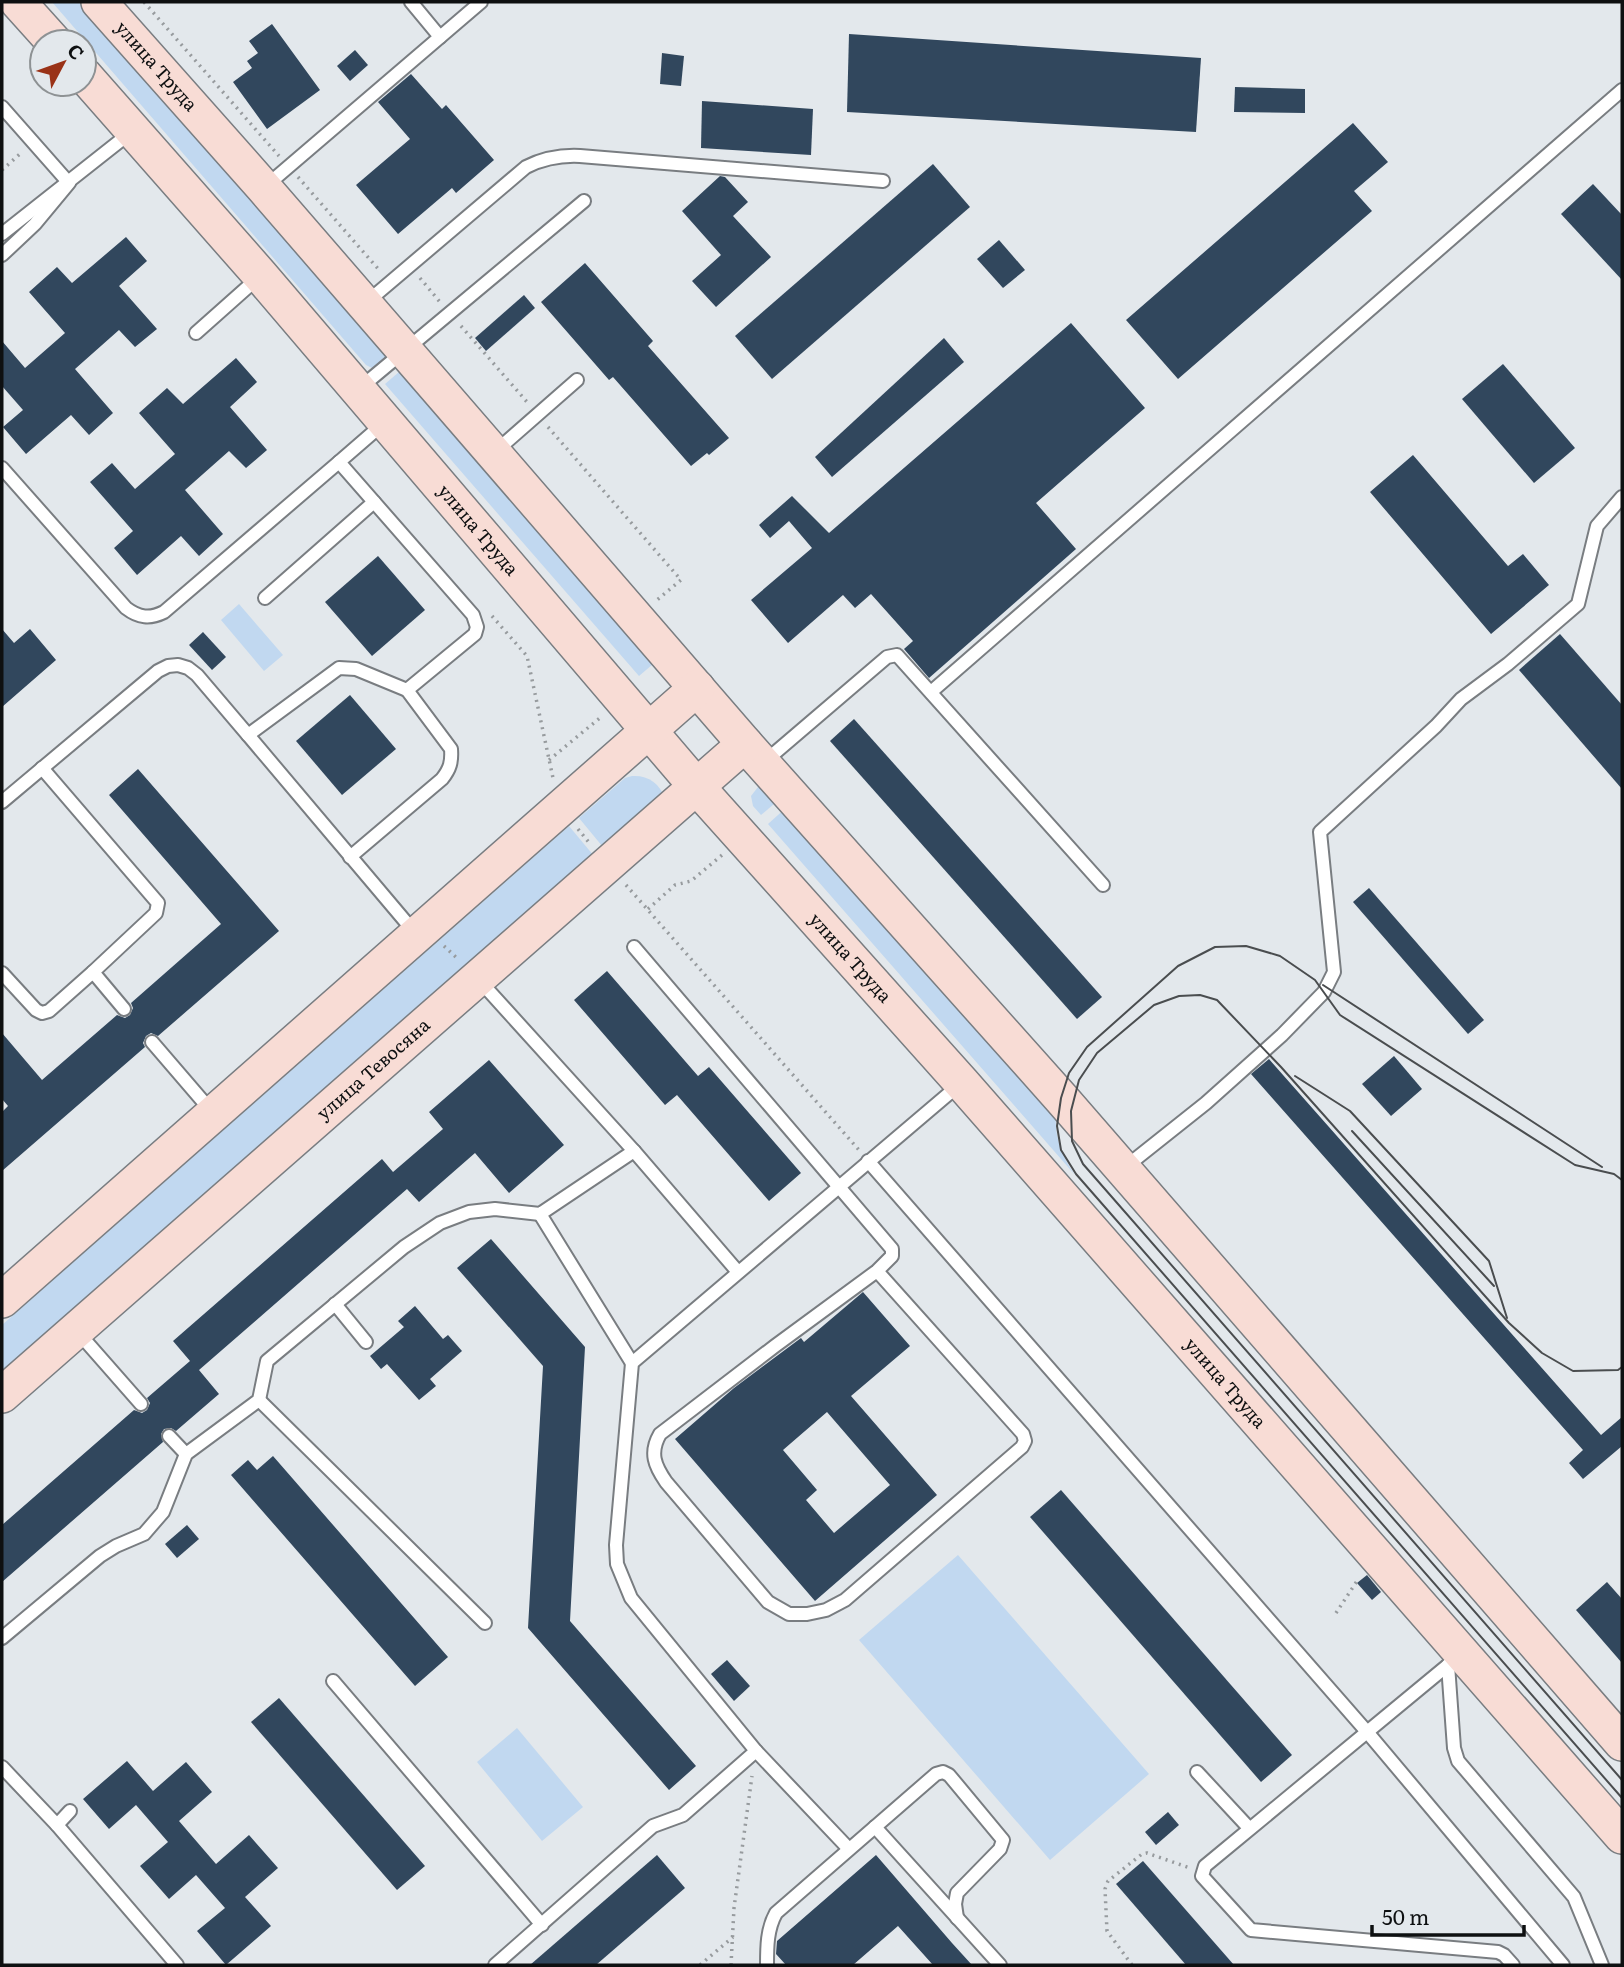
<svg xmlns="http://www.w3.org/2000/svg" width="1624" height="1967" font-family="Literata,serif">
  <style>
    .green { fill: #c1d8f0 }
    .building { fill: #31475d; fill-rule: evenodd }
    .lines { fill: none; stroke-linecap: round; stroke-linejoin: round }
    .lane-casing { stroke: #797d81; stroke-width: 16 }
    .secondary-casing { stroke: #797d81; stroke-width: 38 }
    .path { stroke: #979b9e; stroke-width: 3.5; stroke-dasharray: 2 5; stroke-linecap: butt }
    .lane { stroke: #fff; stroke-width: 12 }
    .secondary { stroke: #f8dcd5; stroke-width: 35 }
    .tram { stroke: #4a4d4f; stroke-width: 2 }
    .labels { text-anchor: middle; stroke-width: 7; stroke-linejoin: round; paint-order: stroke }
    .street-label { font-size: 18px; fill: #0e1011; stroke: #e3e8ec }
  </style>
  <rect width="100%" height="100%" fill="#e3e8ec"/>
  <g class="green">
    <path d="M 52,2 L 84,2 L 388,355 L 372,368 L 366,365 Z"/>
    <path d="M 406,366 L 659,659 L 639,676 L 385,384 Z"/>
    <path d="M 239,604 L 283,655 L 264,671 L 221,620 Z"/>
    <path d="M 632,776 C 648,775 659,783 665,798 L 612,858 L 579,818 L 625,778 Z"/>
    <path d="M 763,786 L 781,798 L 761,815 L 753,806 L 751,796 L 758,787 Z"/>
    <path d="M 788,806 L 1056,1111 C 1054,1136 1061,1154 1075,1175 L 768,824 Z"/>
    <path d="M 569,826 L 594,856 L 2,1378 L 2,1325 Z"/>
    <path d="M 958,1555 L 1149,1774 L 1050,1860 L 859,1640 Z"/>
    <path d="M 517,1728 L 583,1807 L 542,1841 L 477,1762 Z"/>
  </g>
  <g class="building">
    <path d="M 272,24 L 320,90 L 267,129 L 233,82 L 252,68 L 247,61 L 258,53 L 249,41 Z"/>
    <path d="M 849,34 L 1201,58 L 1196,132 L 847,112 Z"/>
    <path d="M 355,50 L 368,65 L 350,81 L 337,66 Z"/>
    <path d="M 662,53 L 684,56 L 681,86 L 660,84 Z"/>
    <path d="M 411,74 L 442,109 L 446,105 L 494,160 L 456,193 L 452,188 L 398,234 L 356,185 L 410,139 L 378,102 Z"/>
    <path d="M 1235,87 L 1305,89 L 1305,113 L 1234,112 Z"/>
    <path d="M 702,101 L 813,109 L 811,155 L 701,148 Z"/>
    <path d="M 1353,123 L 1388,162 L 1354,191 L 1372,211 L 1178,379 L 1126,320 Z"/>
    <path d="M 933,164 L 970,207 L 772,379 L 735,336 Z"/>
    <path d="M 720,176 L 725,177 L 748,202 L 733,216 L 771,257 L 716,307 L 692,281 L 721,255 L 682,211 Z"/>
    <path d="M 1593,184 L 1622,215 L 1622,280 L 1561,214 Z"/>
    <path d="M 126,237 L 147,261 L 119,286 L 157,329 L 135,347 L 119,330 L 75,369 L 113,413 L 89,435 L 71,415 L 26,454 L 3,427 L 23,410 L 2,386 L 2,341 L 25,368 L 65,333 L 29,292 L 57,267 L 72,283 Z"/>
    <path d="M 999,240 L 1025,270 L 1003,288 L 977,259 Z"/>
    <path d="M 585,263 L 653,341 L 648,346 L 729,438 L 709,455 L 707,453 L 691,466 L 613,377 L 609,380 L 541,302 Z"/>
    <path d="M 524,295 L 535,308 L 486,351 L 475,338 Z"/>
    <path d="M 1071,323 L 1145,408 L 1036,503 L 1076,549 L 929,678 L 904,649 L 913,641 L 871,594 L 855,608 L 843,595 L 788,643 L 751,600 L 812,548 L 789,521 L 770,538 L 759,525 L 792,496 L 829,533 Z"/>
    <path d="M 944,338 L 964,362 L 832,477 L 815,457 Z"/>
    <path d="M 236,358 L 257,382 L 230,407 L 267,450 L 246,468 L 229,451 L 185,490 L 223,534 L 199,556 L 181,536 L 137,575 L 114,548 L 133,531 L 90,482 L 112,463 L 135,489 L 175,454 L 139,413 L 167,388 L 183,404 Z"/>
    <path d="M 1503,364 L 1575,448 L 1534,483 L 1462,399 Z"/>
    <path d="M 1413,455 L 1508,566 L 1523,554 L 1549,585 L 1491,634 L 1370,492 Z"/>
    <path d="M 378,556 L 425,610 L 372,656 L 325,602 Z"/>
    <path d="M 2,629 L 14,643 L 30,629 L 56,660 L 2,707 Z"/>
    <path d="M 203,632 L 226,657 L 212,670 L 189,645 Z"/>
    <path d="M 1560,634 L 1622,705 L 1622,789 L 1519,670 Z"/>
    <path d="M 350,695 L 396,749 L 342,795 L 296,741 Z"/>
    <path d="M 854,719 L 1102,997 L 1077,1019 L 830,741 Z"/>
    <path d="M 138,769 L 279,931 L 158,1036 L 151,1033 L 146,1036 L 143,1043 L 145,1047 L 2,1171 L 2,1112 L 8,1106 L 2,1099 L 2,1033 L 42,1080 L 117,1015 L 125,1018 L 130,1015 L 133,1008 L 131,1003 L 221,924 L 109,795 Z"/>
    <path d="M 1369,888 L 1484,1020 L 1468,1034 L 1353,902 Z"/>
    <path d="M 607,971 L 698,1076 L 709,1067 L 801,1173 L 769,1201 L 677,1095 L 665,1105 L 574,1000 Z"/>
    <path d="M 1394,1056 L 1422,1089 L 1391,1116 L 1362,1084 Z"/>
    <path d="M 1269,1059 L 1601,1435 L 1622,1417 L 1622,1446 L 1583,1479 L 1569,1463 L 1583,1450 L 1251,1074 Z"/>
    <path d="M 489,1060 L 564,1145 L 509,1193 L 475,1153 L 419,1202 L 407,1189 L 199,1370 L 219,1394 L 176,1431 L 171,1428 L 164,1429 L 161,1434 L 163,1442 L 2,1582 L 2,1525 L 134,1410 L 142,1413 L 147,1410 L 150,1403 L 147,1398 L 190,1361 L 173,1341 L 382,1159 L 393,1172 L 443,1129 L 429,1112 Z"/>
    <path d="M 491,1239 L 585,1347 L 570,1621 L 696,1766 L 669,1790 L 528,1628 L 543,1366 L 457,1268 Z"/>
    <path d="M 863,1292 L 910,1346 L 851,1396 L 937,1495 L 815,1601 L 675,1439 L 734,1388 L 801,1338 L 804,1342 ZM 827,1412 L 890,1485 L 834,1533 L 806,1500 L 817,1490 L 783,1450 Z"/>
    <path d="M 415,1306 L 443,1339 L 448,1335 L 462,1351 L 430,1379 L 436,1386 L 419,1400 L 387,1364 L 381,1369 L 370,1356 L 404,1327 L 398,1321 Z"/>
    <path d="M 273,1456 L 448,1657 L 415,1686 L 231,1475 L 248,1460 L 257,1470 Z"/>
    <path d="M 1061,1490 L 1292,1755 L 1261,1782 L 1030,1517 Z"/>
    <path d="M 187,1525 L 199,1539 L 177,1558 L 165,1544 Z"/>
    <path d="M 1367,1575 L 1381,1592 L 1372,1600 L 1357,1583 Z"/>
    <path d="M 1607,1582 L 1622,1599 L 1622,1663 L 1576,1610 Z"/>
    <path d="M 727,1660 L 750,1686 L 734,1701 L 711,1674 Z"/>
    <path d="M 279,1698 L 425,1866 L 397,1890 L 251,1722 Z"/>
    <path d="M 127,1761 L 153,1791 L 186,1762 L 212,1792 L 179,1821 L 216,1864 L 249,1835 L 278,1868 L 245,1897 L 271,1926 L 226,1965 L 197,1931 L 225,1908 L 196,1875 L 169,1899 L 140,1866 L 168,1842 L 136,1805 L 109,1829 L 83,1799 Z"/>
    <path d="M 1168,1812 L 1179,1825 L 1156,1845 L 1145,1832 Z"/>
    <path d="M 657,1855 L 685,1888 L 596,1965 L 530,1965 Z"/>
    <path d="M 876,1855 L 952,1943 L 972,1965 L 933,1965 L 898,1926 L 853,1965 L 786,1965 L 776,1954 L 777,1941 Z"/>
    <path d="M 1143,1861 L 1234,1965 L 1186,1965 L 1116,1884 Z"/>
  </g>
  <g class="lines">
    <defs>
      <g id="lane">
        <path d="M 411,2 L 440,37"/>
        <path d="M 2,107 L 69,183 L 35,224 L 2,255"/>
        <path d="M 266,186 L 481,2"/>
        <path d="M 2,234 L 130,133"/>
        <path d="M 367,302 L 526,167 C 544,158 560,155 580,156 L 883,181"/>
        <path d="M 196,333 L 259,277"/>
        <path d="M 360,388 L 584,201"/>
        <path d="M 384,423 L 339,462 L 473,615 L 477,627 L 475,634 L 407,690 L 356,669 L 339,668 L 248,735 L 416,934"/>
        <path d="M 496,451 L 577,380"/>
        <path d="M 2,468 L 126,608 C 139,618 150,619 164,612 L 339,462"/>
        <path d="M 265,598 L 374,502"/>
        <path d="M 931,692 L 1622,90"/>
        <path d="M 763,763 L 887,657 L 897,655 L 1103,885"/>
        <path d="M 42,768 L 158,903 L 156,913 L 93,972"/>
        <path d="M 2,802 L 158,671 L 168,666 L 178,665 L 188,668 L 197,675 L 248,735"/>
        <path d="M 350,857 L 442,779 C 450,769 452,762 451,749 L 407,690"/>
        <path d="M 634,947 L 892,1249 L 892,1256 L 877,1271 L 775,1346 L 660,1434 C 649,1453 655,1466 666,1482 L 768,1602 L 789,1614 L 807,1614 L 826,1610 L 845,1600 L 1022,1447 L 1025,1441 L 1023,1434 L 877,1271"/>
        <path d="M 2,973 L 36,1010 L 42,1013 L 49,1011 L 93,972 L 124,1009"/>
        <path d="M 152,1042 L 213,1113"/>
        <path d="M 634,1151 L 738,1272"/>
        <path d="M 868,1161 L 1368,1733 L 1563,1965"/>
        <path d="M 1123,1169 L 1206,1103 L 1282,1035 L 1324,992 L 1334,972 L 1320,832 L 1436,726 L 1461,699 L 1508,664 L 1578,604 L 1597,526 L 1622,497"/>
        <path d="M 540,1214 L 632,1363"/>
        <path d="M 335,1304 L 366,1342"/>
        <path d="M 76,1330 L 141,1404"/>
        <path d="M 259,1400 L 485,1623"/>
        <path d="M 169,1436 L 186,1454"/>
        <path d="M 2,1638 L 100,1556 L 116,1546 L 144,1534 L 163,1512 L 186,1454 L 259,1400 L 267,1361 L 404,1247 L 440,1223 L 469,1212 L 495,1209 L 540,1214 L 634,1151 L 479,980"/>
        <path d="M 1459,1656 L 1205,1866 L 1202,1876 L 1251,1930 L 1498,1952 L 1504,1955 L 1513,1965"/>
        <path d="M 1448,1665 L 1454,1748 L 1458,1761 L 1574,1897 L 1602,1965"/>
        <path d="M 333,1681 L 542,1925"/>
        <path d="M 756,1751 L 849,1849"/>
        <path d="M 2,1767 L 57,1825 L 177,1965"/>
        <path d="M 1197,1772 L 1249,1828"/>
        <path d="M 57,1825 L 70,1811"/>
        <path d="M 875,1827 L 1000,1965"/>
        <path d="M 495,1965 L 653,1826 L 683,1815 L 756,1751 L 631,1598 L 617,1564 L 616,1545 L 632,1363 L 959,1085"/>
        <path d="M 767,1965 C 767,1947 767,1929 776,1913 L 936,1774 L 943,1772 L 949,1775 L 1003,1840 L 1000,1849 L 957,1893 L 955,1904 L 957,1918"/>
      </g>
      <g id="secondary">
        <path d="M 18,2 L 54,42"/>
        <path id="s1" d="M 99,2 L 264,188 L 745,744 L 1061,1098 L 1622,1743"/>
        <path id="s2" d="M 84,75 L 261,276 L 697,787 L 962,1083 L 1622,1836"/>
        <path d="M 2,1300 L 697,688"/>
        <path id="s3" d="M 2,1395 L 745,744"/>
      </g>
    </defs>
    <use href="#lane" class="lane-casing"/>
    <use href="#secondary" class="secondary-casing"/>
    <g class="path">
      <path d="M 144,2 L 279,156"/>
      <path d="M 2,170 L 21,153"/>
      <path d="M 298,177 L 380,271"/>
      <path d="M 420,278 L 440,302"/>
      <path d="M 461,326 L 527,402"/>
      <path d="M 548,427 L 681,580 L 657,600"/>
      <path d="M 492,616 L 527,656 L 553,778"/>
      <path d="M 549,760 L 601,717"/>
      <path d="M 578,829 L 591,845"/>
      <path d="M 626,885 L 859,1150"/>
      <path d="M 648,909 L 675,885 L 691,881 L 722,855"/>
      <path d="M 444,946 L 459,960"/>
      <path d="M 1336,1613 L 1359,1578"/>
      <path d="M 700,1965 L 733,1937"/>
      <path d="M 731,1965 L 734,1908 L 752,1776"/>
      <path d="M 1132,1965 L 1107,1931 L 1105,1889 L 1108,1881 L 1142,1854 L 1147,1853 L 1190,1868"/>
    </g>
    <use href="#lane" class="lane"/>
    <use href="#secondary" class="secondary"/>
    <g class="tram">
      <path d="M 1323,985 L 1602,1167"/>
      <path d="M 1295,1076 L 1350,1111 L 1489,1261 L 1507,1318"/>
      <path d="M 1352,1131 L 1494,1286"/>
      <path d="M 1622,1180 L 1614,1174 L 1575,1165 L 1340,1015 L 1315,980 L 1280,956 L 1246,946 L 1215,947 L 1178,966 L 1087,1047 L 1069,1073 L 1061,1098 L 1057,1126 L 1061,1150 L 1076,1174 L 1622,1798"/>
      <path d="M 1622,1367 L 1618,1370 L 1573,1371 L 1542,1353 L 1509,1323 L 1281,1067 L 1217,1000 L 1200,995 L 1179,996 L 1154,1005 L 1097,1053 L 1079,1080 L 1071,1111 L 1072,1141 L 1083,1164 L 1622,1780"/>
    </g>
  </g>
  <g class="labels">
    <g class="street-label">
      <text dy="6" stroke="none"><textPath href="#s1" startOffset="86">улица Труда</textPath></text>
      <text dy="6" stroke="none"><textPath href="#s2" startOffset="602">улица Труда</textPath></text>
      <text dy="6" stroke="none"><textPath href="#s2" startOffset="1169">улица Труда</textPath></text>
      <text dy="6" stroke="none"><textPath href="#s3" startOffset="494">улица Тевосяна</textPath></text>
      <text dy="6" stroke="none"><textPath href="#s2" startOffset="1736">улица Труда</textPath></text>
    </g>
  </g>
  <rect width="1624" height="1967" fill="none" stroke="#0e1011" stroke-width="7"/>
  <g transform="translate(63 63) rotate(49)"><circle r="33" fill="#e3e8ec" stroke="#8e9294" stroke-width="2"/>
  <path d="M0-5L12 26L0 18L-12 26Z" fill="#9a3217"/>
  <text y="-10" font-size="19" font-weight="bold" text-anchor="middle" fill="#0e1011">С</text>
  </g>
  <path d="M1372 1925v10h152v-10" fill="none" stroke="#0e1011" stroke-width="3.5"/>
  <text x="1382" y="1925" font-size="21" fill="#0e1011" stroke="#e3e8ec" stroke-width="5" paint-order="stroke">50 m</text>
</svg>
